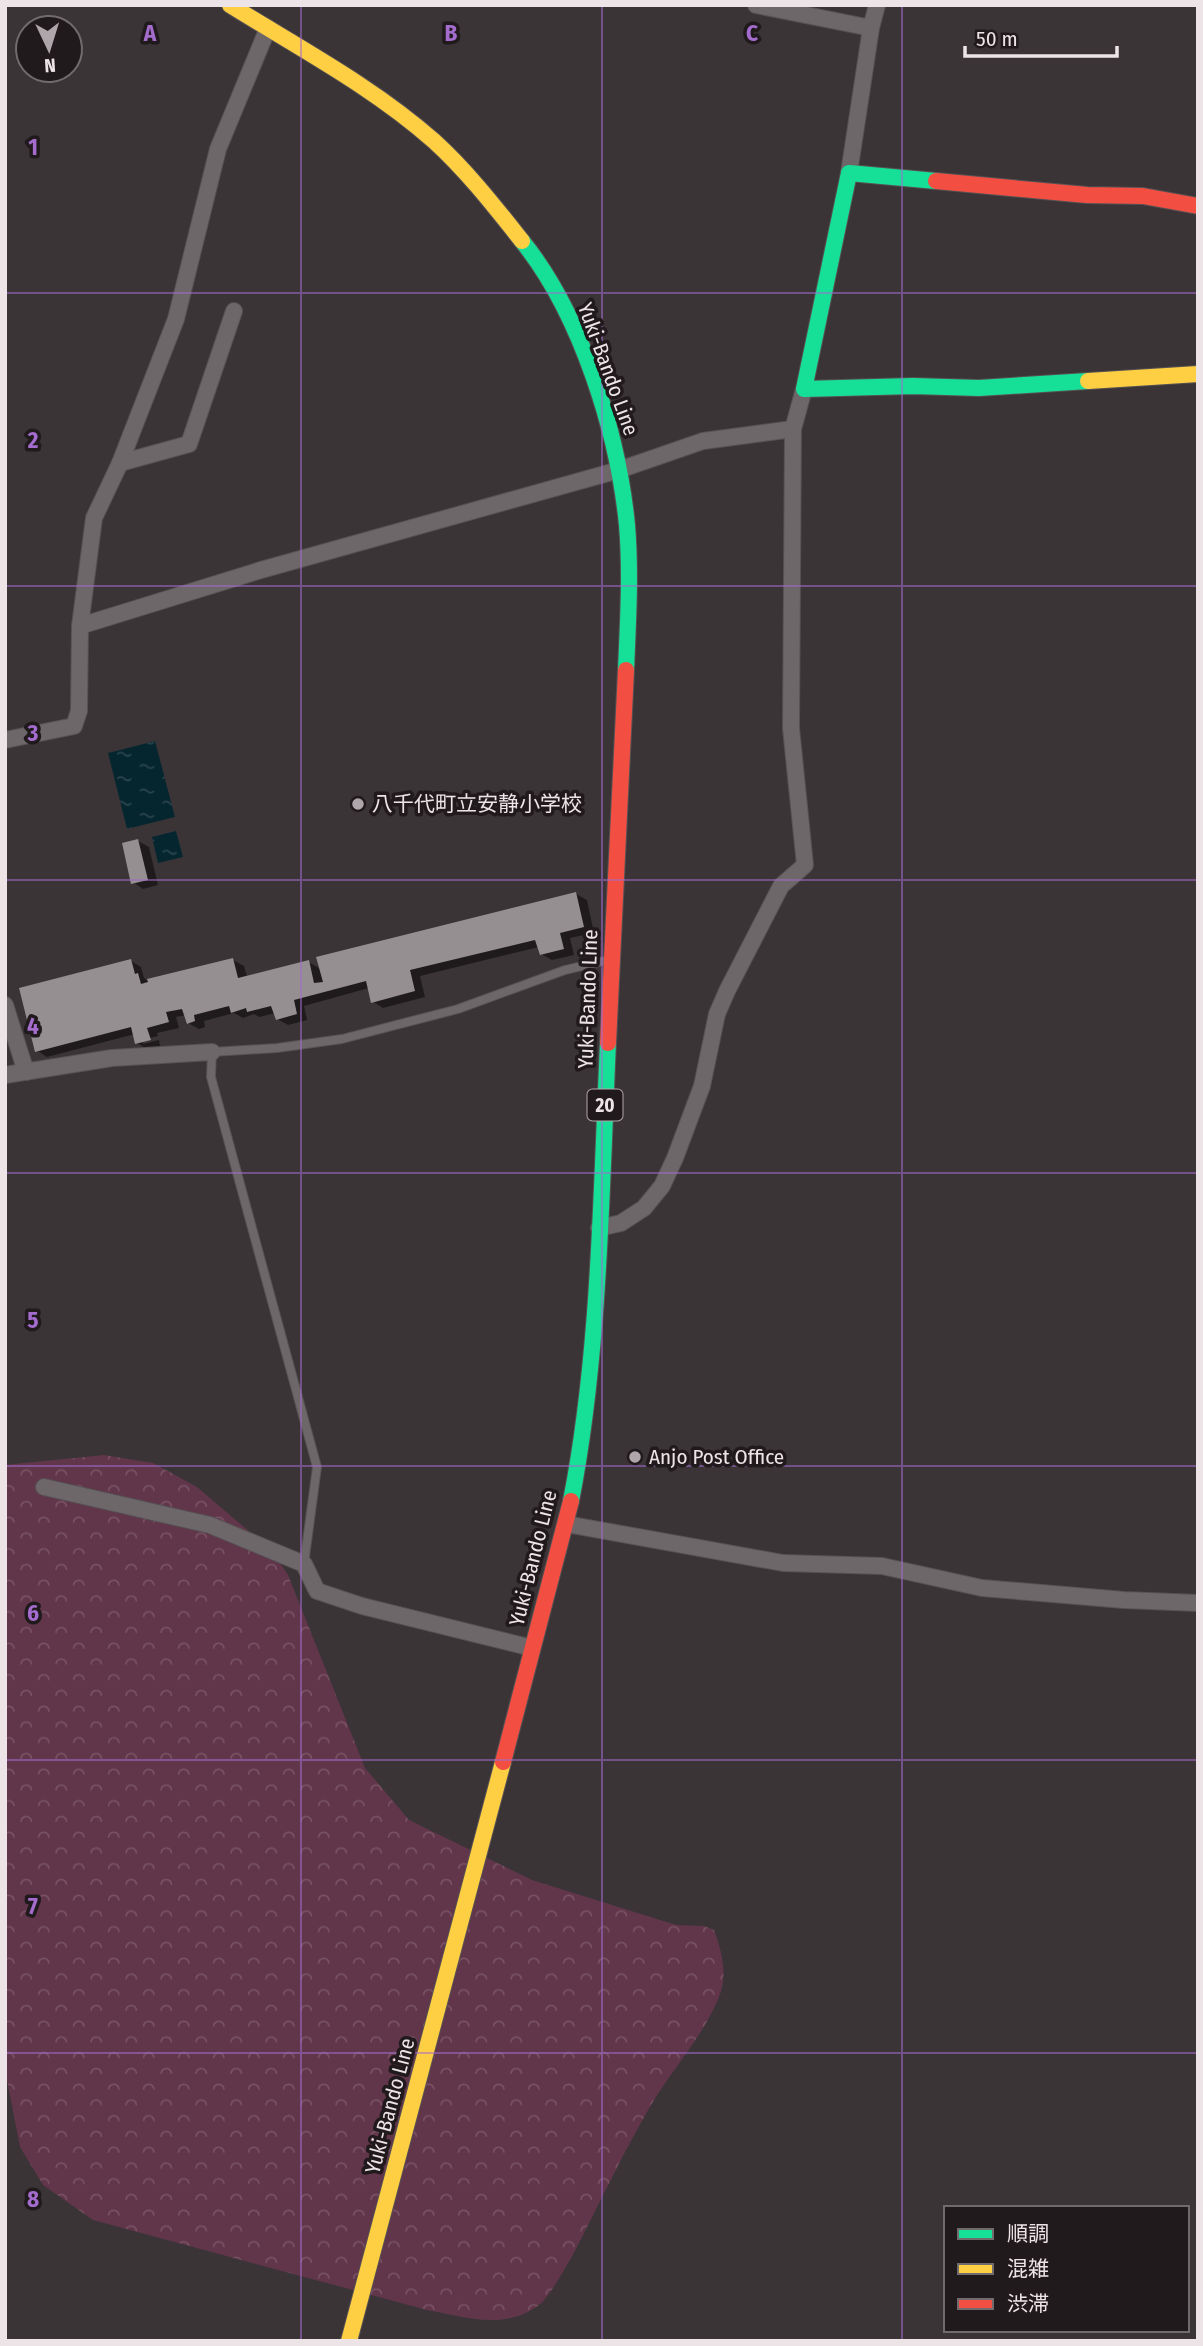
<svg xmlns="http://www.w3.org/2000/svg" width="1203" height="2346" font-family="'Fira Sans Condensed','Noto Sans JP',sans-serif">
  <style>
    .forest { fill: url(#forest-crowns) }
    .water { fill: url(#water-ripples) }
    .shadow { fill: #0007 }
    .building { fill: #958f92 }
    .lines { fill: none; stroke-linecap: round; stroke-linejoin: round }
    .lane-casing { stroke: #565153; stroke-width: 10 }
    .street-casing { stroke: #565153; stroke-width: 18 }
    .fast-casing { stroke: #565153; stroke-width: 18 }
    .slow-casing { stroke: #565153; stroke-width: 18 }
    .jam-casing { stroke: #565153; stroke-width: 18 }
    .lane { stroke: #6d6769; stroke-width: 8 }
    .street { stroke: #6d6769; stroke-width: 16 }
    .fast { stroke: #16e098; stroke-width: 16 }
    .slow { stroke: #ffcf43; stroke-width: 16 }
    .jam { stroke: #f24e42; stroke-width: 16 }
    .grid { fill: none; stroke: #a36ccd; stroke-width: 2; stroke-opacity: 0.55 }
    .poi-dot { fill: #aea6aa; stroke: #201a1c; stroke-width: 2.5 }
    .labels { text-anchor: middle; stroke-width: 7; stroke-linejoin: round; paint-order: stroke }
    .shield { fill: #201a1c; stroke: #b0a7ab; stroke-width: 2 }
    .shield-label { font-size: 19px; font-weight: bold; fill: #ede4e8 }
    .street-label { font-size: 21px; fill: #ede4e8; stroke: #201a1c }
    .poi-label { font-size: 21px; fill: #ede4e8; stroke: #201a1c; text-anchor: start }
    .grid-label { font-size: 23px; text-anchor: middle; font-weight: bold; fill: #a36ccd; stroke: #201a1c; stroke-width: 7; stroke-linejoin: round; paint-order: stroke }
  </style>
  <defs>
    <pattern id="forest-crowns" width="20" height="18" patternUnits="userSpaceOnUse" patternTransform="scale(1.75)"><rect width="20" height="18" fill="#61354a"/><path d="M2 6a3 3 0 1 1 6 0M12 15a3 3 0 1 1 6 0" fill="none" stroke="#785264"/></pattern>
    <pattern id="water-ripples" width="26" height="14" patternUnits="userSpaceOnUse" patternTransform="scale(1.75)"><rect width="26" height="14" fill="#06262f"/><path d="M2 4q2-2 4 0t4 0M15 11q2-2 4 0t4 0" fill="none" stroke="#2b454d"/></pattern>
  </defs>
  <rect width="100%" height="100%" fill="#3a3437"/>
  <path class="forest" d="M 104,1455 L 153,1463 L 197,1487 L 272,1551 L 288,1575 L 365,1768 L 409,1820 L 532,1880 L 676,1925 L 704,1926 L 714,1930 C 722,1952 728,1975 719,1997 C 702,2038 673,2068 651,2105 C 624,2151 601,2200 577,2247 C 570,2260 550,2297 539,2305 C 504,2331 466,2317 427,2310 L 93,2220 L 43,2185 L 20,2147 L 5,2070 L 5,1465 Z"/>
  <g class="water">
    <path d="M 155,741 L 175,817 L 127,829 L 108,753 Z"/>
    <path d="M 176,831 L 183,857 L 158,863 L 152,837 Z"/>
  </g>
  <g class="shadow">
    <path d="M 138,841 L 149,847 L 158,885 L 143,889 L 133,882 Z"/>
    <path d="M 576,894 L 587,900 L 594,933 L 570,938 L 574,955 L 552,960 L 541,954 L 539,947 L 420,976 L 425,997 L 383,1008 L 372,1001 L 369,988 L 304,1006 L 307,1020 L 288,1025 L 277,1019 L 276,1013 L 259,1017 L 254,1014 L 243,1018 L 234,1013 L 204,1021 L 205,1027 L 199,1029 L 188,1023 L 186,1015 L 176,1017 L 179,1028 L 157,1033 L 158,1036 L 143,1040 L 143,1044 L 159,1040 L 160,1046 L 147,1049 L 137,1043 L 135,1034 L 47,1057 L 36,1050 L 131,961 L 141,967 L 144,978 L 148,981 L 233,960 L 244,966 L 247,977 L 308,962 L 321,969 Z"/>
  </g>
  <g class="building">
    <path d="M 138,839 L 148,880 L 131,884 L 122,843 Z"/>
    <path d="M 576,892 L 584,927 L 560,933 L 564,949 L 540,955 L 535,940 L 410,970 L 415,991 L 371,1003 L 366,981 L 294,1000 L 297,1014 L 276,1020 L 271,1006 L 247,1012 L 246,1008 L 231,1013 L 229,1006 L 194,1015 L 195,1021 L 187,1024 L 182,1009 L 166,1012 L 169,1022 L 147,1028 L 151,1040 L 135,1044 L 131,1027 L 35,1052 L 19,988 L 131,959 L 135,974 L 138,973 L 141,984 L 148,982 L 147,979 L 233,958 L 238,978 L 309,960 L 314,983 L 323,982 L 316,957 Z"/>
  </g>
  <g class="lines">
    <defs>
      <path id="lane" d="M 304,1564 L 317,1467 L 211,1077 L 212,1052 L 277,1048 L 342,1039 L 458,1009 L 565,970 L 608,960"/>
      <g id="street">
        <path d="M 756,5 L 871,28"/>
        <path d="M 849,173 L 871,28 L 877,5"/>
        <path d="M 234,311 L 189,444 L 120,463 L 176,319 L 218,149 L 268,28"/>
        <path d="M 80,626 L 261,570 L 619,470 L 703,441 L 793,429"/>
        <path d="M 5,740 L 74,726 L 79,711 L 80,626 L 94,518 L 120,463"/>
        <path d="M 5,1005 L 26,1072"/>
        <path d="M 5,1075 L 112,1058 L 212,1052"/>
        <path d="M 599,1228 L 621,1223 L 644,1208 L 662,1186 L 675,1158 L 702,1086 L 717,1014 L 727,991 L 781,886 L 805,865 L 791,728 L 793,429 L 804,389"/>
        <path d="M 44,1487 L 210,1525 L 304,1564 L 317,1591 L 362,1606 L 532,1648"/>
        <path d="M 566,1524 L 783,1563 L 882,1566 L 982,1588 L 1124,1600 L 1198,1603"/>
      </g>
      <g id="fast">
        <path d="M 936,181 L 849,173 L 804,389 L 913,386 L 979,388 L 1088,381"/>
        <path d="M 522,241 C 581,314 618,433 627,525 C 631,573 628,622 626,670"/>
        <path d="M 571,1501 C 600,1353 601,1193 608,1043"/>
      </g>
      <g id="slow">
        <path d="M 230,5 C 299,48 373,87 434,141 C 467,171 495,207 522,241"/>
        <path d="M 1088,381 L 1198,374"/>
        <path d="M 349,2341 L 503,1762"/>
      </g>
      <g id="jam">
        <path d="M 936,181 L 1087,195 L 1143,196 L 1198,206"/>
        <path d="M 608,1043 L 626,670"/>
        <path d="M 503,1762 L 571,1501"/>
      </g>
    </defs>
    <use href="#lane" class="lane-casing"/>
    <use href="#street" class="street-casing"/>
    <use href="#fast" class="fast-casing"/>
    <use href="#slow" class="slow-casing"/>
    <use href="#jam" class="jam-casing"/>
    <use href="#lane" class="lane"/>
    <use href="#street" class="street"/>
    <use href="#fast" class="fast"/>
    <use href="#slow" class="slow"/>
    <use href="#jam" class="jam"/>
  </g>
  <path class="grid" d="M 301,5 L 301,2341M 602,5 L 602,2341M 902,5 L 902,2341M 5,293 L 1198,293M 5,586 L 1198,586M 5,880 L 1198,880M 5,1173 L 1198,1173M 5,1466 L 1198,1466M 5,1760 L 1198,1760M 5,2053 L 1198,2053"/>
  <g class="poi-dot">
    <circle cx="358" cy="804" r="7"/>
    <circle cx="635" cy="1457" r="7"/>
  </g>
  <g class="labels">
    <rect class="shield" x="587.5" y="1089.5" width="35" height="31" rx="5"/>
    <g class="shield-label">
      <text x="605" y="1112">20</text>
    </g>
    <g class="street-label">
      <text transform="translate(608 369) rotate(70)" y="7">Yuki-Bando Line</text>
      <text transform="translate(588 999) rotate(-88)" y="7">Yuki-Bando Line</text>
      <text transform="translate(533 1558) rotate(-76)" y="7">Yuki-Bando Line</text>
      <text transform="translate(390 2106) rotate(-75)" y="7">Yuki-Bando Line</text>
    </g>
    <g class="poi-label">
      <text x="372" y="811">八千代町立安静小学校</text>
      <text x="649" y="1464">Anjo Post Office</text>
    </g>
  </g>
  <g class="grid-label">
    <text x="150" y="41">A</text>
    <text x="451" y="41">B</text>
    <text x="752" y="41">C</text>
    <text x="33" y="155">1</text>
    <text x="33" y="448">2</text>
    <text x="33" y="741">3</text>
    <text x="33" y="1034">4</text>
    <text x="33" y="1328">5</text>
    <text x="33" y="1621">6</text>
    <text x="33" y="1914">7</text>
    <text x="33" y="2207">8</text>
  </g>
  <rect width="1203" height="2346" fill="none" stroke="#ede4e8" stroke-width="14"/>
  <rect x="944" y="2206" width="245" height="126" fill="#201a1c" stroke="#726b6e" stroke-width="2"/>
  <rect x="958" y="2229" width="35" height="10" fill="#16e098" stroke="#726b6e" stroke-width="2"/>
  <text x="1007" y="2241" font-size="21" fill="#ede4e8">順調</text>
  <rect x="958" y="2264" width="35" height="10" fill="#ffcf43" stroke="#726b6e" stroke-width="2"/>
  <text x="1007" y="2276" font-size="21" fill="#ede4e8">混雑</text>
  <rect x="958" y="2299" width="35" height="10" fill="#f24e42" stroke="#726b6e" stroke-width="2"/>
  <text x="1007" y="2311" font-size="21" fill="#ede4e8">渋滞</text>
  <g transform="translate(49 49) rotate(176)"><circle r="33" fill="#201a1c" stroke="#726b6e" stroke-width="2"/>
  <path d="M0-5L12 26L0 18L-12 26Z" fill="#aea6aa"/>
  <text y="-10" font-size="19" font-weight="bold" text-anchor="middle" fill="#ede4e8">N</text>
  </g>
  <path d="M965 46v10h152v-10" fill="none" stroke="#ede4e8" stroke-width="3.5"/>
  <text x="976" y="46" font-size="21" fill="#ede4e8" stroke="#201a1c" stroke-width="5" paint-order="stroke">50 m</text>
</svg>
